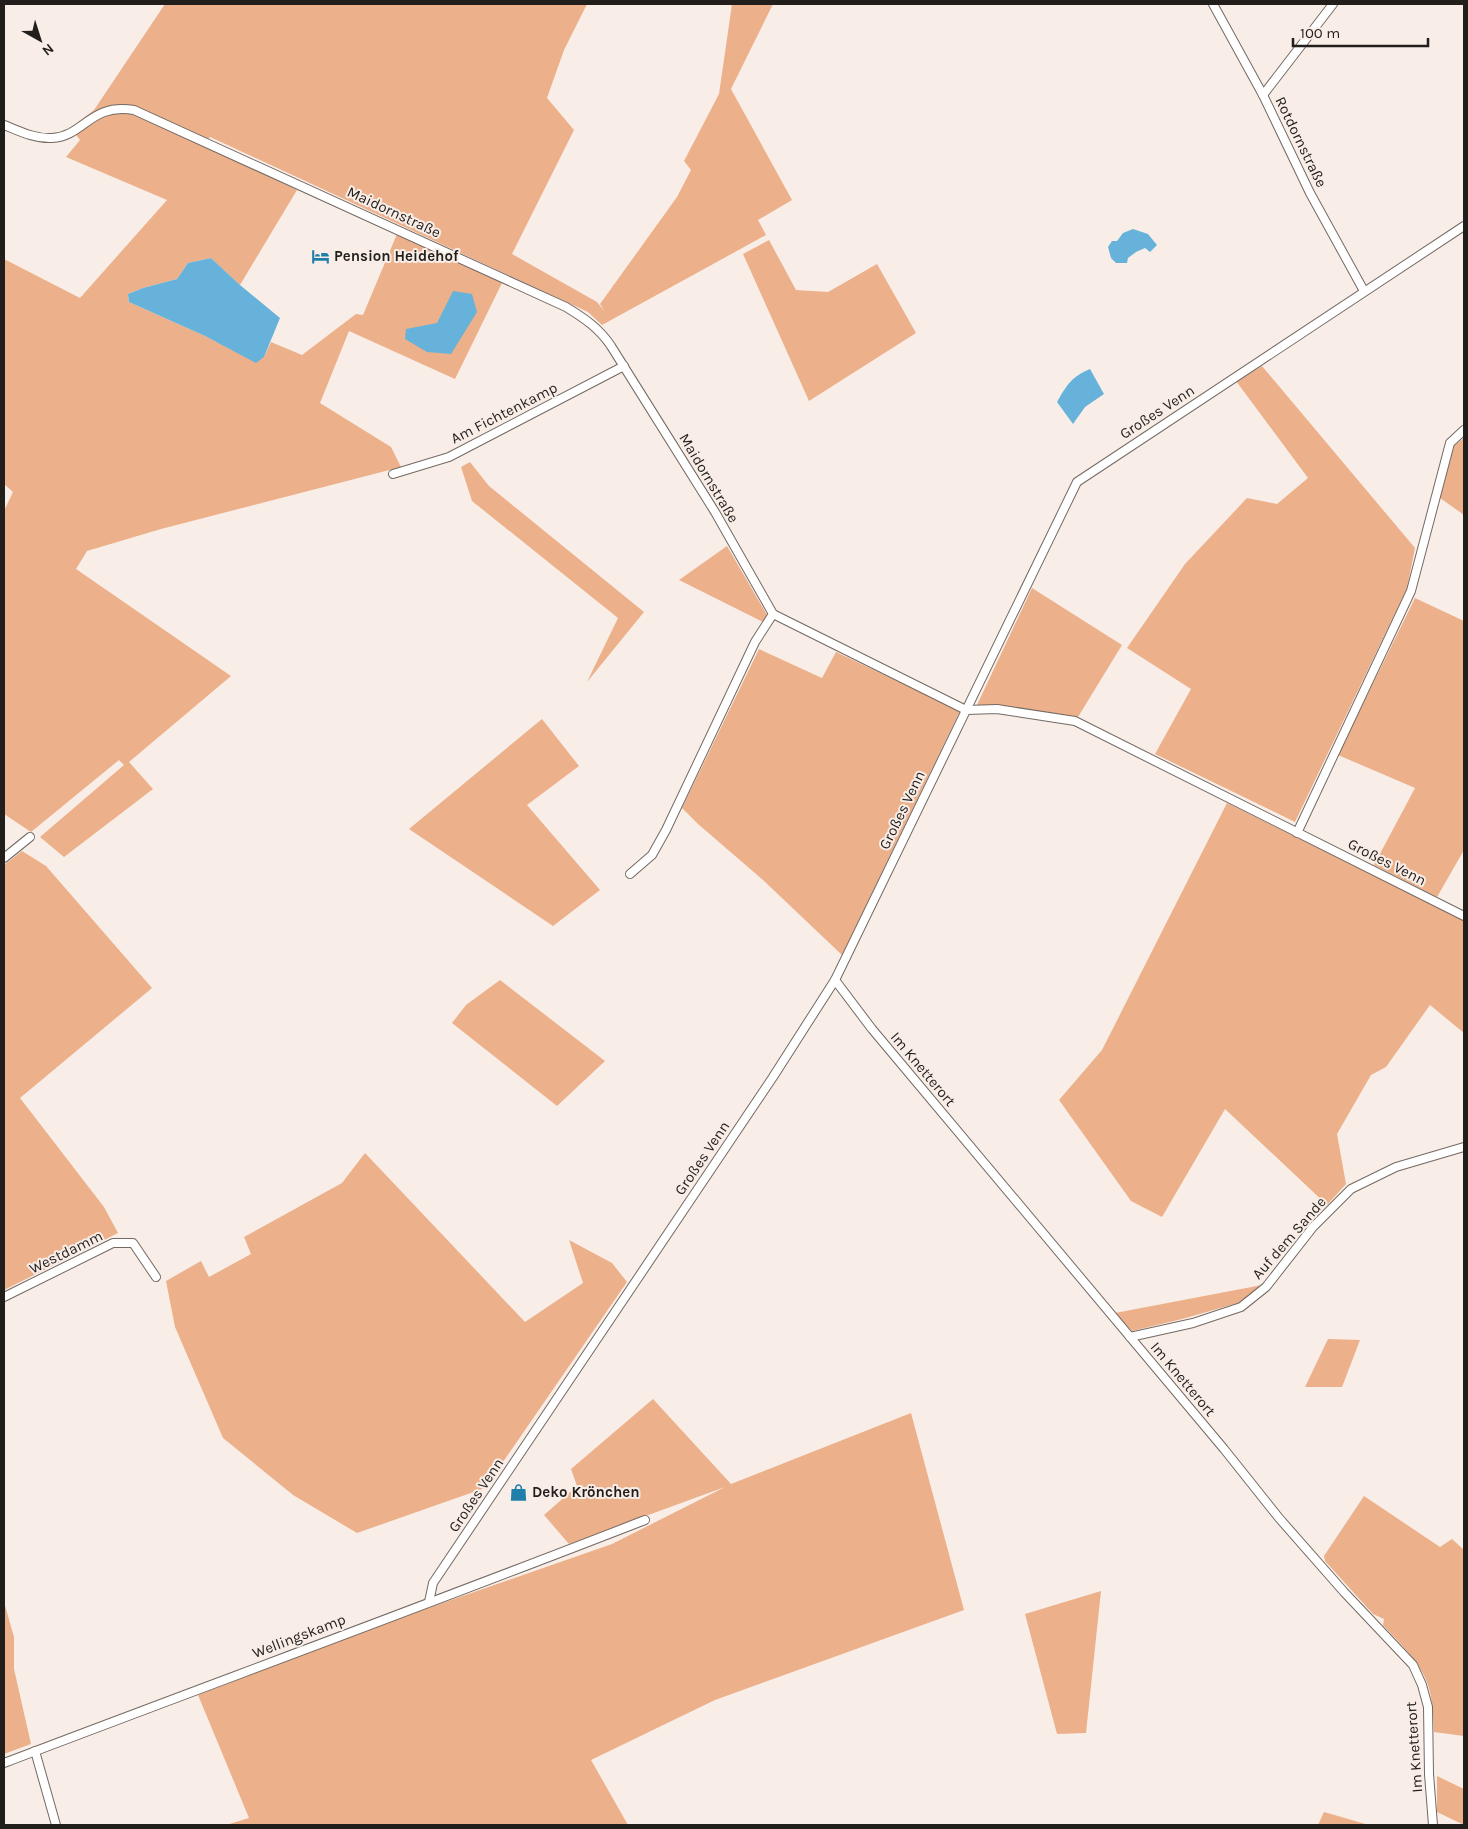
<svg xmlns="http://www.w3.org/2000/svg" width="1468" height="1829" font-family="Karla,sans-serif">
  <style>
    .green { fill: #ecb08b }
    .water { fill: #67b2da }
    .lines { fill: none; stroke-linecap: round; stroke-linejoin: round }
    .street-casing { stroke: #736963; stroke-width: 10 }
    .street { stroke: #fff; stroke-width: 8 }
    .labels { text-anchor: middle; stroke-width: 4; stroke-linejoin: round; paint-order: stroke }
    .street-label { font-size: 15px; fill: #221e1c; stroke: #f9eee7 }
    .poi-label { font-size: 15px; font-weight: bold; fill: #221e1c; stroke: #f9eee7; text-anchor: start }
  </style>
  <rect width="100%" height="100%" fill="#f9eee7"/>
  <g class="green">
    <path d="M 165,4 L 587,4 L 564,50 L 547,98 L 574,130 L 512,254 L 597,302 L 605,312 L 600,304 L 677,197 L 691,170 L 684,161 L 719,94 L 732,4 L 773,4 L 731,89 L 792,200 L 758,220 L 766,235 L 602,325 L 588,312 L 210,137 L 204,145 L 297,190 L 240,285 L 211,258 L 188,263 L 177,279 L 143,288 L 128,294 L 129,302 L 205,336 L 256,362 L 264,357 L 271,342 L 302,355 L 356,314 L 363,315 L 397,234 L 502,283 L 455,379 L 349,331 L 320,403 L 391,447 L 401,467 L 161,529 L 87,551 L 76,569 L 231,676 L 129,762 L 153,789 L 64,857 L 40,837 L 124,765 L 119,760 L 31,832 L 4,814 L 4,511 L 13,492 L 4,484 L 4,259 L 80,298 L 167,200 L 66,157 L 80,140 L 71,128 L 94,110 Z"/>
    <path d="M 769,240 L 796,290 L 828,292 L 877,264 L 916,333 L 809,401 L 743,254 Z"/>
    <path d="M 1262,366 L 1415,548 L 1407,588 L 1295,822 L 1155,754 L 1191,689 L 1127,648 L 1185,564 L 1247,498 L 1277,504 L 1308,478 L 1236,381 Z"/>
    <path d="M 1464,438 L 1464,515 L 1440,498 L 1454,446 Z"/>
    <path d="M 470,462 L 489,486 L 644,612 L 587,682 L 618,618 L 472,501 L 461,467 Z"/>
    <path d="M 727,546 L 767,615 L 763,622 L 679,580 Z"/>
    <path d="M 1032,588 L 1122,645 L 1078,717 L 977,705 Z"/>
    <path d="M 1415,598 L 1464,621 L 1464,850 L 1437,897 L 1374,865 L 1415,788 L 1338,755 Z"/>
    <path d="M 759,649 L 822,678 L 836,652 L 960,711 L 842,955 L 763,880 L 698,824 L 682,808 Z"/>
    <path d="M 542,719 L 579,766 L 527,805 L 600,890 L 553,926 L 409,829 Z"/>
    <path d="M 1227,803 L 1464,920 L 1464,1033 L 1430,1005 L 1386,1067 L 1371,1075 L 1337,1134 L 1346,1184 L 1327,1205 L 1225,1109 L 1162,1217 L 1131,1201 L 1059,1100 L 1102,1050 Z"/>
    <path d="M 22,851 L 46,866 L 152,988 L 20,1098 L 104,1207 L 118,1233 L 4,1290 L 4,865 Z"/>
    <path d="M 500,980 L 605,1061 L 557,1106 L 452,1023 L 466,1005 Z"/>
    <path d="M 365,1153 L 525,1322 L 583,1283 L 569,1240 L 612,1263 L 627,1282 L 485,1488 L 357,1533 L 293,1495 L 223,1438 L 175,1327 L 166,1281 L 201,1261 L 209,1277 L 251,1254 L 244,1237 L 342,1183 Z"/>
    <path d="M 1262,1285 L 1238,1303 L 1182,1319 L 1132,1331 L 1115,1313 Z"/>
    <path d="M 1328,1339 L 1360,1340 L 1342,1387 L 1305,1387 Z"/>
    <path d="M 653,1399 L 731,1484 L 911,1413 L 964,1610 L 715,1700 L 591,1760 L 628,1825 L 226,1825 L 249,1818 L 198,1695 L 388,1622 L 612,1544 L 725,1487 L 569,1544 L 544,1515 L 577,1486 L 571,1469 Z"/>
    <path d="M 1364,1496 L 1440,1547 L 1452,1539 L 1464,1550 L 1464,1736 L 1434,1732 C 1433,1716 1433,1700 1428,1685 C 1420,1661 1399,1643 1383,1625 L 1384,1619 L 1373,1614 L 1325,1561 L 1324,1556 Z"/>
    <path d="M 1101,1591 L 1086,1733 L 1057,1734 L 1025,1614 Z"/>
    <path d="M 4,1602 L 14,1637 L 14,1669 L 31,1744 L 4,1754 Z"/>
    <path d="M 1437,1776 L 1464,1789 L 1464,1825 L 1437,1812 Z"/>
    <path d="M 1324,1812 L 1369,1825 L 1318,1825 Z"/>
  </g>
  <g class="water">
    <path d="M 1133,229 L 1148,234 L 1157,245 L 1150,252 L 1145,248 L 1136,252 L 1128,258 L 1127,263 L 1116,263 L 1111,258 L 1108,247 L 1112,241 L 1117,241 L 1123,233 Z"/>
    <path d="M 211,258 L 240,285 L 280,318 L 264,357 L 256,363 L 205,336 L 129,302 L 128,294 L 143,288 L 177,279 L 188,263 Z"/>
    <path d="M 453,291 L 472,294 L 477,312 L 451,354 L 427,352 L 405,339 L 406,329 L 437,323 Z"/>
    <path d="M 1090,369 L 1104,394 L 1085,407 L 1073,424 L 1057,402 C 1067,385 1071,377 1090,369 Z"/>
  </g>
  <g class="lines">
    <defs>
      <g id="street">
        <path d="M 1213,4 L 1263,95 L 1310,193 L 1364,291"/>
        <path d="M 1263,95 L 1333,4"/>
        <path d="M 4,125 C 19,131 35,139 52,138 C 85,136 89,103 134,110 L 566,307 C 584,318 599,328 611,346 L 715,512 L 773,614 L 966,710 L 997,709 L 1075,721 L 1464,916"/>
        <path d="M 393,474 L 449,457 L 624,366"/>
        <path d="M 1297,833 L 1411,591 L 1450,443 L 1464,430"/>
        <path d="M 4,858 L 30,837"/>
        <path d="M 630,874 L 652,855 L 666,830 L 755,642 L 773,614"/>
        <path d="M 835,980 L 872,1029 L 1224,1449 L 1279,1518 L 1344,1592 L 1413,1665 L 1422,1685 L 1428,1707 L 1429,1774 L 1433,1825"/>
        <path d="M 4,1297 L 113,1243 L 133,1243 L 156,1277"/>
        <path d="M 1130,1337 L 1193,1323 L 1241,1307 L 1266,1287 L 1313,1227 L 1351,1189 L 1396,1167 L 1464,1147"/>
        <path d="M 429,1602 L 433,1583 L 773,1077 L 835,980 L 1077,482 L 1464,226"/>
        <path d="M 35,1751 L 56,1825"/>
        <path d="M 4,1763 C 217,1682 432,1603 645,1520"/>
      </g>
    </defs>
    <use href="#street" class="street-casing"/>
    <use href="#street" class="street"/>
  </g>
  <defs>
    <symbol id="hotel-bare" viewBox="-9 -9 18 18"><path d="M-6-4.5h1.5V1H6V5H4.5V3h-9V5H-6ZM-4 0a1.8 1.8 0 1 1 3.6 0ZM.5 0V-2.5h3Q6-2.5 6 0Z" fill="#1e7fab" stroke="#f9eee7" stroke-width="2.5" paint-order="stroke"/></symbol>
    <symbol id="shop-bare" viewBox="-9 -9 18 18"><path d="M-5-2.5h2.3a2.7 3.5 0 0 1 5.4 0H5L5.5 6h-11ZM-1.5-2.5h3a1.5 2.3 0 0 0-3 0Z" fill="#1e7fab" stroke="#f9eee7" stroke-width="2.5" paint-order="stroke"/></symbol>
  </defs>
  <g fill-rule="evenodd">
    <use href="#hotel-bare" x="308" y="244" width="25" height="25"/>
    <use href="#shop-bare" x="506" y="1480" width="25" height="25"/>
  </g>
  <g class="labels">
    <g class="street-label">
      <text transform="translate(1301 142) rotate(64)" y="5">Rotdornstraße</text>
      <text transform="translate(394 212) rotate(25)" y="5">Maidornstraße</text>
      <text transform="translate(1157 412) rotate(-33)" y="5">Großes Venn</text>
      <text transform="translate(504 413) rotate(-27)" y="5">Am Fichtenkamp</text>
      <text transform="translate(709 478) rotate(59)" y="5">Maidornstraße</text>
      <text transform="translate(902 810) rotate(-64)" y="5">Großes Venn</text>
      <text transform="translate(1387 862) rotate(27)" y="5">Großes Venn</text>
      <text transform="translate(923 1069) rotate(50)" y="5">Im Knetterort</text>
      <text transform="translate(702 1158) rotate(-56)" y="5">Großes Venn</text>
      <text transform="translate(1289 1238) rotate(-49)" y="5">Auf dem Sande</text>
      <text transform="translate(66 1252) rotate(-26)" y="5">Westdamm</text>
      <text transform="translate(1183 1379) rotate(50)" y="5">Im Knetterort</text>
      <text transform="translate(476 1495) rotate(-56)" y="5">Großes Venn</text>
      <text transform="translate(299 1636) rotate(-21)" y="5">Wellingskamp</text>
      <text transform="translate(1414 1747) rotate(-94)" y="5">Im Knetterort</text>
    </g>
    <g class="poi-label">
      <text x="334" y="261">Pension Heidehof</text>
      <text x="532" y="1497">Deko Krönchen</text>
    </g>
  </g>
  <rect width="1468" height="1829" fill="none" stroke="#221e1c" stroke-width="10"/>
  <g transform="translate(40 40) rotate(141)" stroke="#f9eee7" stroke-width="4" paint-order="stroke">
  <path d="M0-4L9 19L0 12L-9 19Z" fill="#221e1c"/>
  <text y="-8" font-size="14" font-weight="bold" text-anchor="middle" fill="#221e1c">N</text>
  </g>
  <path d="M1293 38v8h135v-8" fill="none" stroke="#221e1c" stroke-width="2.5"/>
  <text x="1300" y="38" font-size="15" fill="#221e1c" stroke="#f9eee7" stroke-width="4" paint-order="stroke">100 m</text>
</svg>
